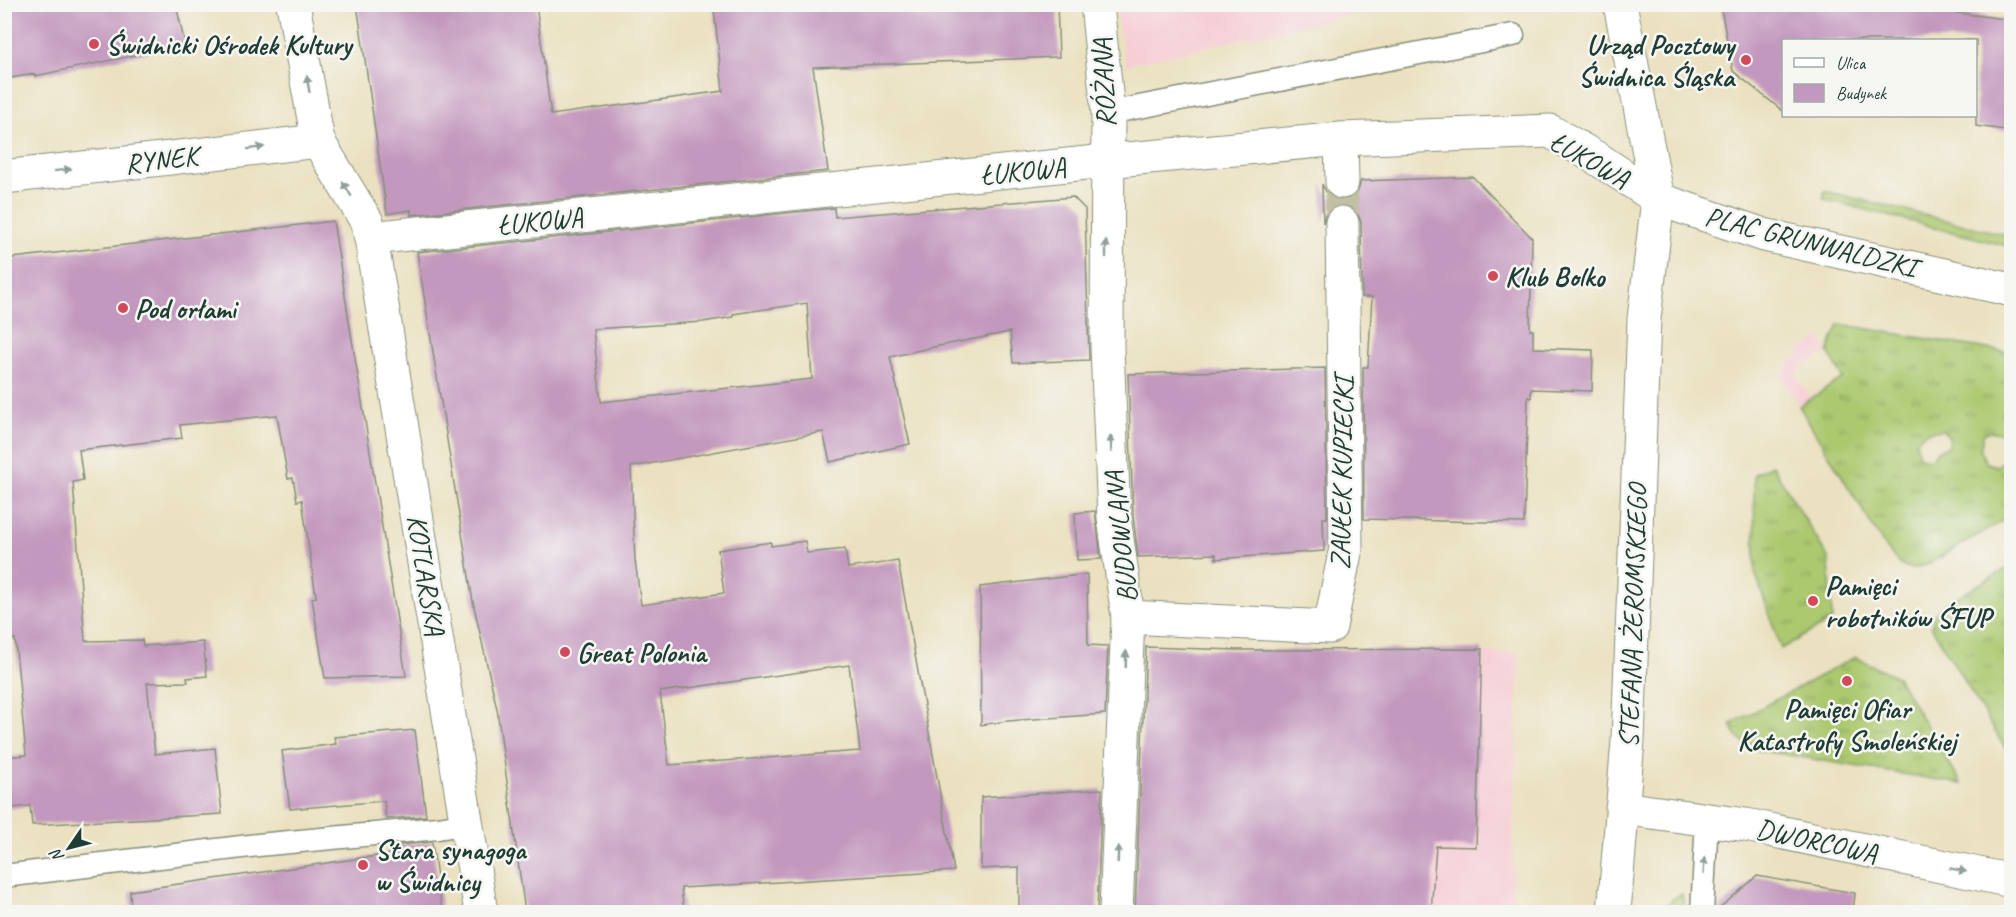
<svg xmlns="http://www.w3.org/2000/svg" width="2016" height="917" font-family="Caveat,sans-serif">
  <style>
    .built { fill: #f6cfd6 }
    .grass { fill: url(#grass-tufts); stroke: #668352; stroke-width: 1.5; fill-rule: evenodd }
    .building { fill: #c398be; fill-rule: evenodd }
    .lines { fill: none; stroke-linecap: round; stroke-linejoin: round }
    .minor-tunnel { stroke: #c2c0a4; stroke-width: 33; stroke-dasharray: 33 16; stroke-linecap: butt }
    .service-casing { stroke: #858f7a; stroke-width: 25 }
    .pedestrian-casing { stroke: #858f7a; stroke-width: 35 }
    .minor-casing { stroke: #858f7a; stroke-width: 35 }
    .tertiary-casing { stroke: #858f7a; stroke-width: 35 }
    .secondary-casing { stroke: #858f7a; stroke-width: 35 }
    .service { stroke: #fff; stroke-width: 22 }
    .pedestrian { stroke: #fff; stroke-width: 33 }
    .minor { stroke: #fff; stroke-width: 33 }
    .tertiary { stroke: #fff; stroke-width: 33 }
    .secondary { stroke: #fff; stroke-width: 33 }
    .oneway { fill: #8f9e9a }
    .poi-dot { fill: #d1495b; stroke: #f6f6f2; stroke-width: 2 }
    .labels { text-anchor: middle; stroke-width: 5; stroke-linejoin: round; paint-order: stroke }
    .poi-label { font-size: 28px; font-weight: bold; fill: #1f3d34; stroke: #f6f6f2; text-anchor: start }
    .street-label { font-size: 28px; fill: #1f3d34; stroke: #f6f6f2 }
  </style>
  <defs>
    <pattern id="grass-tufts" width="24" height="20" patternUnits="userSpaceOnUse" patternTransform="scale(1.5)"><rect width="24" height="20" fill="#acc970"/><path d="M3 7l-1-3M5 7V3M7 7l1-3M15 17l-1-3M17 17v-4M19 17l1-3" fill="none" stroke="#8ba45d"/></pattern>
  </defs>
  <rect width="100%" height="100%" fill="#f6f6f2"/>
  <filter id="ink" filterUnits="userSpaceOnUse"><feTurbulence type="fractalNoise" baseFrequency=".0167" numOctaves="2"/><feDisplacementMap in="SourceGraphic" scale="12" xChannelSelector="R" yChannelSelector="G"/><feConvolveMatrix kernelMatrix="1 2 1 2 8 2 1 2 1" color-interpolation-filters="sRGB"/></filter>
  <filter id="wash" filterUnits="userSpaceOnUse"><feTurbulence type="fractalNoise" baseFrequency=".008" numOctaves="4" result="noise"/><feDisplacementMap in="SourceGraphic" scale="24" xChannelSelector="R" yChannelSelector="G"/><feGaussianBlur stdDeviation="1.35" result="paint"/><feColorMatrix in="noise" values="0 0 0 0 0 0 0 0 0 0 0 0 0 0 0 0 0 1.4 0 .05"/><feComposite in="paint" operator="in"/></filter>
  <g filter="url(#wash)">
    <rect width="100%" height="100%" fill="#ebe1c0"/>
    <g class="built">
      <path d="M 1115,5 L 1115,4 L 1393,5 L 1126,65 Z"/>
      <path d="M 1819,338 L 1828,352 L 1800,368 L 1797,373 L 1797,378 L 1812,398 L 1799,406 L 1782,378 L 1790,362 L 1800,356 L 1798,351 Z"/>
      <path d="M 1479,652 L 1519,653 L 1511,912 L 1431,912 L 1436,846 L 1476,846 L 1481,673 Z"/>
    </g>
    <g class="grass">
      <path d="M 1825,191 L 2011,236 L 2011,247 L 1823,199 Z"/>
      <path d="M 1839,324 L 2011,353 L 2011,434 L 1992,432 L 1984,433 L 1980,449 L 1986,463 L 1997,466 L 2006,458 L 2011,458 L 2011,516 L 1930,563 L 1912,569 L 1899,564 L 1882,542 L 1799,406 L 1843,378 L 1828,352 ZM 1943,430 L 1949,437 L 1948,447 L 1937,451 L 1931,459 L 1919,457 L 1916,441 L 1926,432 Z"/>
      <path d="M 1772,465 L 1829,559 L 1832,620 L 1781,649 L 1755,572 L 1754,474 Z"/>
      <path d="M 2011,566 L 2011,752 L 2007,751 L 1931,626 L 1934,615 L 1944,604 Z"/>
      <path d="M 1855,657 L 1897,677 L 1962,784 L 1758,750 C 1744,744 1736,739 1731,724 Z"/>
      <path d="M 1682,894 L 1685,912 L 1667,912 C 1667,902 1673,898 1682,894 Z"/>
    </g>
    <g id="blocks">
      <g class="building">
        <path d="M 4,4 L 176,4 L 185,45 L 35,76 L 34,74 L 4,79 Z"/>
        <path d="M 357,4 L 536,4 L 551,115 L 723,91 L 714,10 L 766,4 L 1057,4 L 1059,57 L 813,67 L 828,171 L 411,215 L 411,210 L 387,214 Z"/>
        <path d="M 1720,4 L 1959,5 L 1951,12 L 2012,20 L 2012,131 L 1976,126 L 1976,40 L 1784,40 L 1784,112 L 1733,71 Z"/>
        <path d="M 1473,177 L 1532,238 L 1530,330 L 1533,330 L 1533,348 L 1593,350 L 1592,391 L 1531,389 L 1531,398 L 1528,397 L 1524,523 L 1364,519 L 1363,367 L 1368,367 L 1372,297 L 1362,297 L 1361,223 L 1358,214 L 1352,207 L 1341,204 L 1332,207 L 1326,213 L 1323,223 L 1322,184 L 1326,192 L 1333,198 L 1343,201 L 1351,198 L 1358,191 L 1361,181 Z"/>
        <path d="M 1073,197 L 1085,209 L 1089,360 L 1013,363 L 1010,332 L 929,348 L 890,357 L 910,444 L 830,462 L 823,432 L 631,467 L 635,560 L 641,605 L 724,593 L 718,550 L 771,542 L 771,546 L 805,541 L 807,553 L 845,549 L 848,568 L 898,561 L 954,871 L 681,888 L 684,912 L 525,912 L 497,709 L 473,602 L 417,252 L 834,208 L 835,217 ZM 807,303 L 812,379 L 601,402 L 593,329 L 703,322 L 733,317 L 733,314 ZM 849,665 L 860,751 L 669,765 L 660,692 Z"/>
        <path d="M 333,221 L 406,676 L 325,678 L 312,598 L 316,597 L 302,500 L 297,501 L 293,478 L 288,479 L 277,415 L 180,425 L 182,438 L 79,450 L 83,480 L 73,482 L 85,641 L 142,640 L 143,646 L 203,642 L 207,676 L 187,678 L 188,682 L 147,683 L 155,754 L 215,748 L 222,814 L 32,825 L 30,806 L 4,809 L 4,757 L 26,755 L 15,639 L 4,640 L 4,259 Z"/>
        <path d="M 1325,368 L 1327,518 L 1323,518 L 1324,551 L 1216,559 L 1216,554 L 1138,557 L 1133,516 L 1128,374 Z"/>
        <path d="M 1095,511 L 1101,559 L 1077,560 L 1075,513 Z"/>
        <path d="M 1087,574 L 1088,645 L 1108,646 L 1105,714 L 1007,721 L 981,725 L 980,587 Z"/>
        <path d="M 1146,647 L 1237,650 L 1482,649 L 1476,847 L 1436,846 L 1431,912 L 1135,912 Z"/>
        <path d="M 415,730 L 426,816 L 386,819 L 384,801 L 290,809 L 282,751 L 336,744 L 334,737 Z"/>
        <path d="M 1102,789 L 1097,912 L 1019,912 L 1019,867 L 981,869 L 981,797 Z"/>
        <path d="M 432,842 L 442,912 L 131,912 L 130,891 L 390,854 L 389,846 Z"/>
        <path d="M 1757,876 L 1855,893 L 1853,912 L 1715,912 Z"/>
      </g>
    </g>
  </g>
  <g filter="url(#ink)">
    <use href="#blocks" fill-opacity="0" stroke="#858f7a" stroke-width="1.5"/>
    <g class="lines">
      <path class="minor-tunnel" d="M 1342,182 L 1342,223"/>
      <defs>
        <g id="service">
          <path d="M 1108,113 L 1513,35"/>
          <path d="M 4,876 L 258,845 L 438,828 L 468,823"/>
          <path d="M 1702,912 L 1707,819"/>
        </g>
        <path id="pedestrian" d="M 371,238 L 1106,161"/>
        <g id="minor">
          <path d="M 293,4 L 318,141 L 367,222 L 371,238 L 481,912"/>
          <path d="M 1097,4 L 1108,113 L 1107,347 L 1114,518 L 1128,617 L 1116,912"/>
          <path d="M 1341,139 L 1342,182"/>
          <path d="M 1106,161 L 1341,139 L 1550,131 L 1598,159 L 1658,199"/>
          <path d="M 4,177 L 318,141"/>
          <path d="M 1128,617 L 1330,627 L 1346,548 L 1342,223"/>
          <path d="M 1622,808 L 1746,825 L 2012,881"/>
        </g>
        <path id="tertiary" d="M 1614,912 L 1628,740 L 1644,319 L 1658,199"/>
        <path id="secondary" d="M 1620,4 L 1658,199 L 1764,235 L 2012,290"/>
      </defs>
      <use href="#service" class="service-casing"/>
      <use href="#pedestrian" class="pedestrian-casing"/>
      <use href="#minor" class="minor-casing"/>
      <use href="#tertiary" class="tertiary-casing"/>
      <use href="#secondary" class="secondary-casing"/>
      <use href="#service" class="service"/>
      <use href="#pedestrian" class="pedestrian"/>
      <use href="#minor" class="minor"/>
      <use href="#tertiary" class="tertiary"/>
      <use href="#secondary" class="secondary"/>
    </g>
    <defs><path id="oneway-solid" d="M-6-.8H1V-3.2L6.5 0L1 3.2V.8H-6Z" transform="scale(1.5)"/></defs>
    <g class="oneway">
      <use href="#oneway-solid" transform="translate(308 84) rotate(-100)"/>
      <use href="#oneway-solid" transform="translate(256 148) rotate(-7)"/>
      <use href="#oneway-solid" transform="translate(63 170) rotate(-7)"/>
      <use href="#oneway-solid" transform="translate(347 189) rotate(-121)"/>
      <use href="#oneway-solid" transform="translate(1106 249) rotate(-90)"/>
      <use href="#oneway-solid" transform="translate(1111 444) rotate(-93)"/>
      <use href="#oneway-solid" transform="translate(1126 659) rotate(-88)"/>
      <use href="#oneway-solid" transform="translate(1118 854) rotate(-88)"/>
      <use href="#oneway-solid" transform="translate(1704 866) rotate(-87)"/>
      <use href="#oneway-solid" transform="translate(1958 870) rotate(12)"/>
    </g>
  </g>
  <g class="poi-dot">
    <circle cx="94" cy="44" r="6"/>
    <circle cx="1746" cy="60" r="6"/>
    <circle cx="1493" cy="276" r="6"/>
    <circle cx="123" cy="308" r="6"/>
    <circle cx="1813" cy="601" r="6"/>
    <circle cx="565" cy="652" r="6"/>
    <circle cx="1847" cy="681" r="6"/>
    <circle cx="363" cy="865" r="6"/>
  </g>
  <g class="labels">
    <g class="poi-label">
      <text x="106" y="54">Świdnicki Ośrodek Kultury</text>
      <text x="1734" y="54" text-anchor="end">Urząd Pocztowy<tspan x="1734" dy="32">Świdnica Śląska</tspan></text>
      <text x="1505" y="286">Klub Bolko</text>
      <text x="135" y="318">Pod orłami</text>
      <text x="1825" y="595">Pamięci<tspan x="1825" dy="32">robotników ŚFUP</tspan></text>
      <text x="577" y="662">Great Polonia</text>
      <text x="1847" y="718" text-anchor="middle">Pamięci Ofiar<tspan x="1847" dy="32">Katastrofy Smoleńskiej</tspan></text>
      <text x="375" y="859">Stara synagoga<tspan x="375" dy="32">w Świdnicy</tspan></text>
    </g>
    <g class="street-label">
      <text transform="translate(1103 83) rotate(-93)" y="10">RÓŻANA</text>
      <text transform="translate(161 159) rotate(-7)" y="10">RYNEK</text>
      <text transform="translate(1590 159) rotate(29)" y="10">ŁUKOWA</text>
      <text transform="translate(1023 170) rotate(-6)" y="10">ŁUKOWA</text>
      <text transform="translate(540 220) rotate(-6)" y="10">ŁUKOWA</text>
      <text transform="translate(1811 241) rotate(14)" y="10">PLAC GRUNWALDZKI</text>
      <text transform="translate(1341 473) rotate(-89)" y="10">ZAUŁEK KUPIECKI</text>
      <text transform="translate(1120 537) rotate(-96)" y="10">BUDOWLANA</text>
      <text transform="translate(427 575) rotate(81)" y="10">KOTLARSKA</text>
      <text transform="translate(1632 616) rotate(-88)" y="10">STEFANA ŻEROMSKIEGO</text>
      <text transform="translate(1817 840) rotate(12)" y="10">DWORCOWA</text>
    </g>
  </g>
  <rect width="2016" height="917" fill="none" stroke="#f6f6f2" stroke-width="24"/>
  <rect x="1782" y="39" width="195" height="78" fill="#f6f6f2" stroke="#a0aca6" stroke-width="1.5"/>
  <rect x="1794" y="58" width="30" height="9" fill="#ffffff" stroke="#a0aca6" stroke-width="1.5"/>
  <text x="1836" y="69" font-size="18" fill="#1f3d34">Ulica</text>
  <rect x="1794" y="84" width="30" height="18" fill="#c398be" stroke="#a0aca6" stroke-width="1.5"/>
  <text x="1836" y="99" font-size="18" fill="#1f3d34">Budynek</text>
  <g transform="translate(69 848) rotate(235)" stroke="#f6f6f2" stroke-width="4.5" paint-order="stroke">
  <path d="M0-4.5L10 22L0 15L-10 22Z" fill="#1f3d34"/>
  <text y="-9" font-size="16" font-weight="bold" text-anchor="middle" fill="#1f3d34">N</text>
  </g>
</svg>
